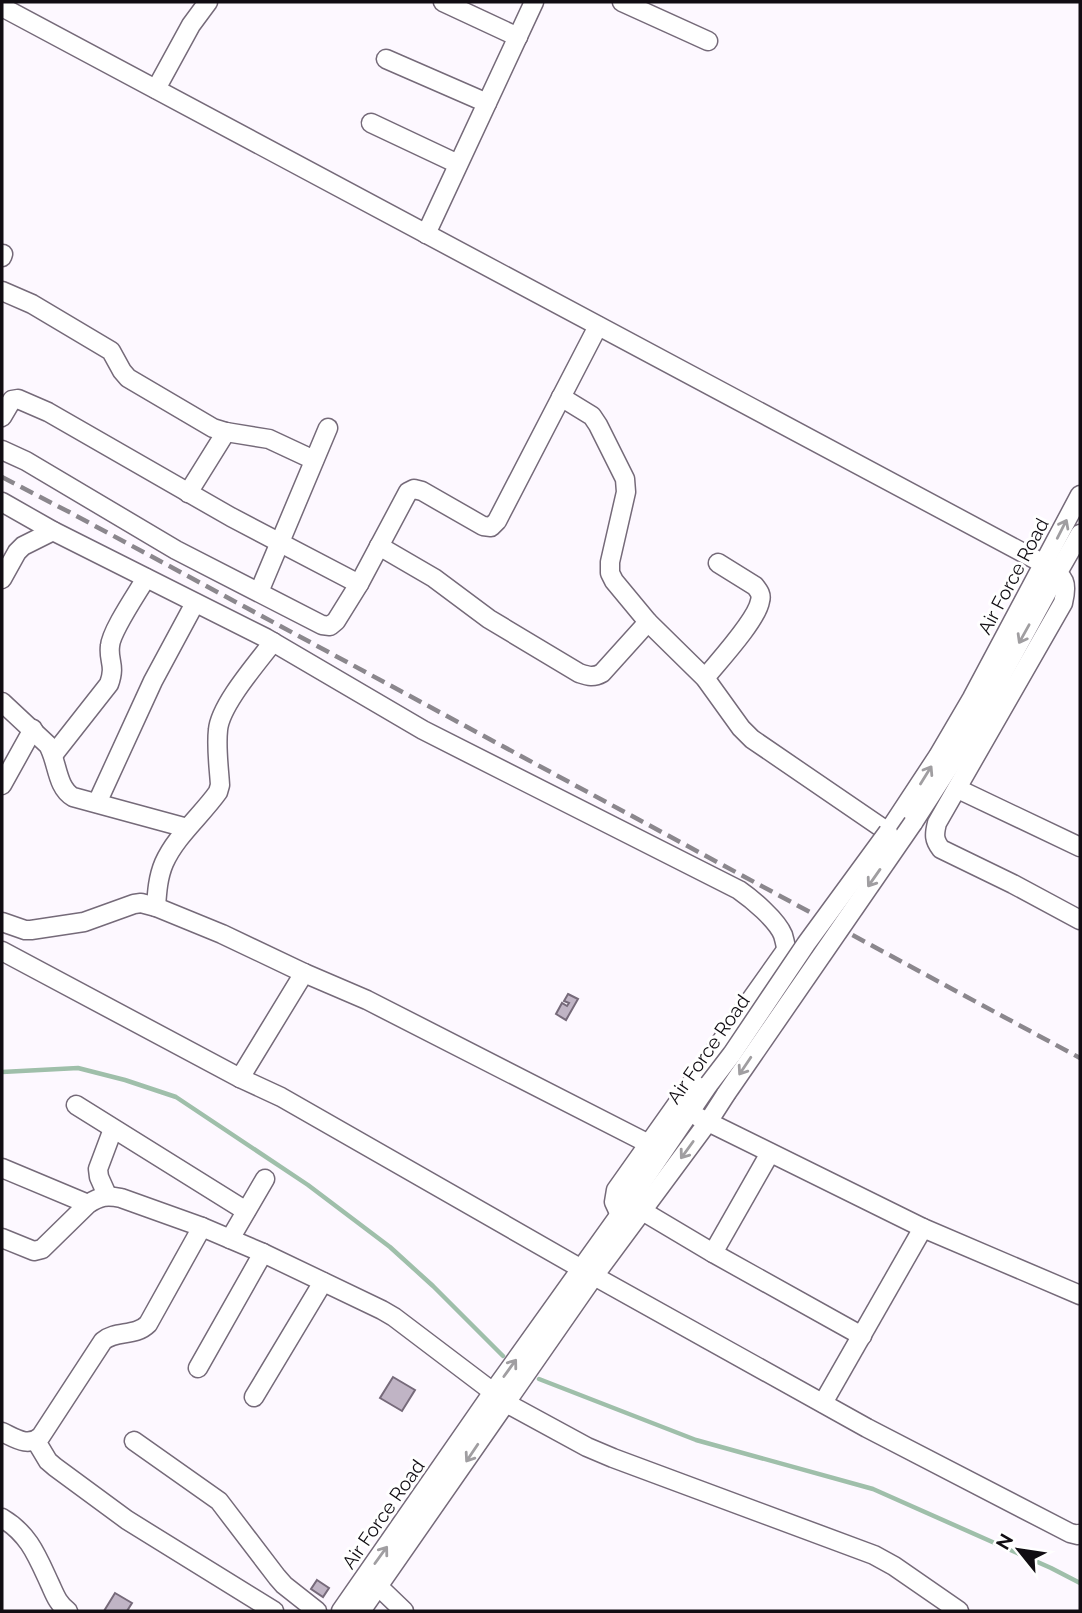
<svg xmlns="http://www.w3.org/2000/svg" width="1082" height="1613" font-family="Raleway,sans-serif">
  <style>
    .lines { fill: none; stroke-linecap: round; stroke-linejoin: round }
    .stream { stroke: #9fbfaa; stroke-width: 4.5 }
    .building { fill: #c0b4c5; stroke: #766a7a; stroke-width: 2 }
    .minor-casing { stroke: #756a79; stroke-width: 21 }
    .minor { stroke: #fff; stroke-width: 18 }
    .rail { stroke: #8b878d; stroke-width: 4.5; stroke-dasharray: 14 7; stroke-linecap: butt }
    .minor-bridge-casing { stroke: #756a79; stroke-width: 21; stroke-linecap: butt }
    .minor-bridge { stroke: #fff; stroke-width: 18 }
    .oneway { stroke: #a09ea1 }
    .labels { text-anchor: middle; stroke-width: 6; stroke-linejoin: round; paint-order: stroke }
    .street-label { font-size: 19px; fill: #110d13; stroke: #fff }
  </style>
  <rect width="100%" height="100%" fill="#fdf8ff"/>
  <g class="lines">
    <g class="stream">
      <path d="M 2,1072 L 78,1068 L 125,1080 L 176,1097 L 308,1185 L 390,1247 L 433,1286 L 503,1356"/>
      <path d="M 539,1379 L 696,1440 L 873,1489 L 1051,1568 L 1080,1583"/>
    </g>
  </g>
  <g class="building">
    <path d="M 568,994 L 578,999 L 566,1020 L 556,1014 L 562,1003 L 567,1006 L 569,1003 L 564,1001 Z"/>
    <path d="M 393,1377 L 415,1390 L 402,1411 L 380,1398 Z"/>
    <path d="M 317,1580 L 329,1588 L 323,1597 L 311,1589 Z"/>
    <path d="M 115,1593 L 132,1603 L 127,1611 L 104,1611 Z"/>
  </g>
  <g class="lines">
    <defs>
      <g id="minor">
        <path d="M 443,2 L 518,37"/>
        <path d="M 622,2 L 708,41"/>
        <path d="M 2,7 L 1044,564 C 1063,578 1069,578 1063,603 L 937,823 C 934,835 934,840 941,849 L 1013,884 L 1080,920"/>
        <path d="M 386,59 L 487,103"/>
        <path d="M 156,89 L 191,25 L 208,2"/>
        <path d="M 371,123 L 458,164"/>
        <path d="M 426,234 L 534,2"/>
        <path d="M 2,257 L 3,254"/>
        <path d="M 2,291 L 32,304 L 111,351 L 122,371 L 128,378 L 213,428 L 226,432 L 269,439 L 314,460"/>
        <path d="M 561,397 L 592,416 L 598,425 L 625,479 L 626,492 L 610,562 L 610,573 L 614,581 L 648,622 L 705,678 L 741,728 L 752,739 L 888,832 L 938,756 L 972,698 L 1080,495"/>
        <path d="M 2,417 L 12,400 L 18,399 L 48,412 L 231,517 L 359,584"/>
        <path d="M 2,450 L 26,461 L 176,550 L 322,625 L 330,626 L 336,621 L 359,584 L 408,492 L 414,489 L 422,491 L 483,526 L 491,527 L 497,521 L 598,326"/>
        <path d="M 188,493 L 226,432"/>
        <path d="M 2,502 L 53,531 L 266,638 L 423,730 L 739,890 C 752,899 777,920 783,935 C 786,945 788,957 790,969"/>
        <path d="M 379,546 L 434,578 L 489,619 L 579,673 C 588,676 593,678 602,673 L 648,622"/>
        <path d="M 2,579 L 17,552 L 23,546 L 53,531"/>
        <path d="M 259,592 L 328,428"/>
        <path d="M 705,678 C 718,662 757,620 760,601 C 762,595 759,591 755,586 L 718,563"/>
        <path d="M 2,702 L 48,745 C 58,762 56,787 73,797 L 187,828"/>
        <path d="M 54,754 L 109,684 C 116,665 108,661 110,646 C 111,631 138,592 146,578"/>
        <path d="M 2,785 L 33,729"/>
        <path d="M 958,789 L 1080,847"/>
        <path d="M 97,803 L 153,681 L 195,603"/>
        <path d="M 913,823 L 967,739 L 1057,574 L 1080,534"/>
        <path d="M 156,907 C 157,892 158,877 164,863 C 176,836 201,816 218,792 L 220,785 C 219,768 216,748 218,730 C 220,705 258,662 273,642"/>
        <path d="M 2,922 L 25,930 L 31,930 L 84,922 L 134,904 L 141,903 L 156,907 L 222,934 L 304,973 L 367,1000 L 649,1144"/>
        <path d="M 2,951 L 240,1078 L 281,1097 L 594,1276 L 867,1428 L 1070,1533 L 1078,1535 L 1080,1534"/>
        <path d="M 240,1078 L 304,973"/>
        <path d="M 76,1105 L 246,1211"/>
        <path d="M 698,1117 L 923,1228 L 1080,1295"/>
        <path d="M 2,1168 L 88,1204"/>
        <path d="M 107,1195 L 99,1177 L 98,1169 L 113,1129"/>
        <path d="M 634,1206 L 713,1253 L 862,1336"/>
        <path d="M 620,1215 L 614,1202 L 616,1190 L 786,950"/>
        <path d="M 2,1238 L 34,1251 L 42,1249 L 88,1204 C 100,1196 107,1195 121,1198 L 202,1227 L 263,1253 L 382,1310 L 394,1317 L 493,1392"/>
        <path d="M 230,1239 L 265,1179"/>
        <path d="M 713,1253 L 770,1153"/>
        <path d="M 198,1368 L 263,1253"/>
        <path d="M 254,1397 L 323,1282"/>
        <path d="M 506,1403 L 587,1447 L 613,1458 L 874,1555 L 894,1566 L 959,1611"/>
        <path d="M 823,1403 L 923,1228"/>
        <path d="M 2,1432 C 15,1438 28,1448 41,1436 L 103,1341 C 116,1330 135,1337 148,1324 L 202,1227"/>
        <path d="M 36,1441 L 48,1461 L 55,1467 L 127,1520 L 274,1611"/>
        <path d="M 134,1441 L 219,1501 L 277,1577 L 284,1585 L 317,1611"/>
        <path d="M 2,1518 C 29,1534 37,1556 50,1584 C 55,1595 58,1604 68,1611"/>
        <path d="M 379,1587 L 404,1611"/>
        <path d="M 341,1611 L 493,1392 L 628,1203 L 709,1084"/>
        <path d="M 361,1611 L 594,1276 L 708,1122 L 726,1094"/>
      </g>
    </defs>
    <use href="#minor" class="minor-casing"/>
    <use href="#minor" class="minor"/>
    <path class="rail" d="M 2,477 L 71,513 L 1080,1058"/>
    <defs>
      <g id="minor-bridge">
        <path d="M 709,1084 L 732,1054 L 806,944 L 888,832"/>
        <path d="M 726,1094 L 913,823"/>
      </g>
    </defs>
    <use href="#minor-bridge" class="minor-bridge-casing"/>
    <use href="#minor-bridge" class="minor-bridge"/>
  </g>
  <defs><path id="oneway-shaft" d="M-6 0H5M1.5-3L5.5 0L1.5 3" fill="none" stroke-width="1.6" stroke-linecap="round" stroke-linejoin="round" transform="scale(1.75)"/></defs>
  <g class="oneway">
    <use href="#oneway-shaft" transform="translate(1062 529) rotate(-63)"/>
    <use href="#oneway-shaft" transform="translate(1024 634) rotate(119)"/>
    <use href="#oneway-shaft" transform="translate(926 775) rotate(-58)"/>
    <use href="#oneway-shaft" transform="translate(874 878) rotate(125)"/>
    <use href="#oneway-shaft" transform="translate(745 1066) rotate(124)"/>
    <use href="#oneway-shaft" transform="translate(687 1150) rotate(126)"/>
    <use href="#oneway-shaft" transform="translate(510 1368) rotate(-54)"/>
    <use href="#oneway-shaft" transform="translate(472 1453) rotate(124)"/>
    <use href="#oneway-shaft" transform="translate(381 1555) rotate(-54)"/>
  </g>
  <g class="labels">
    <g class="street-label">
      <text transform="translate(1013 576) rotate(-62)" y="7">Air Force Road</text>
      <text transform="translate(708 1049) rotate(-55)" y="7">Air Force Road</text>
      <text transform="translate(383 1514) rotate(-55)" y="7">Air Force Road</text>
    </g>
  </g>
  <rect width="1082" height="1613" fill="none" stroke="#110d13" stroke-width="7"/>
  <g transform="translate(1019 1550) rotate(300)" stroke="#ffffff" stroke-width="5" paint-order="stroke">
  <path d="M0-5L12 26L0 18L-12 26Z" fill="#110d13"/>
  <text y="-10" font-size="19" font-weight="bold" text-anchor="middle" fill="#110d13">N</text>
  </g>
</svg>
